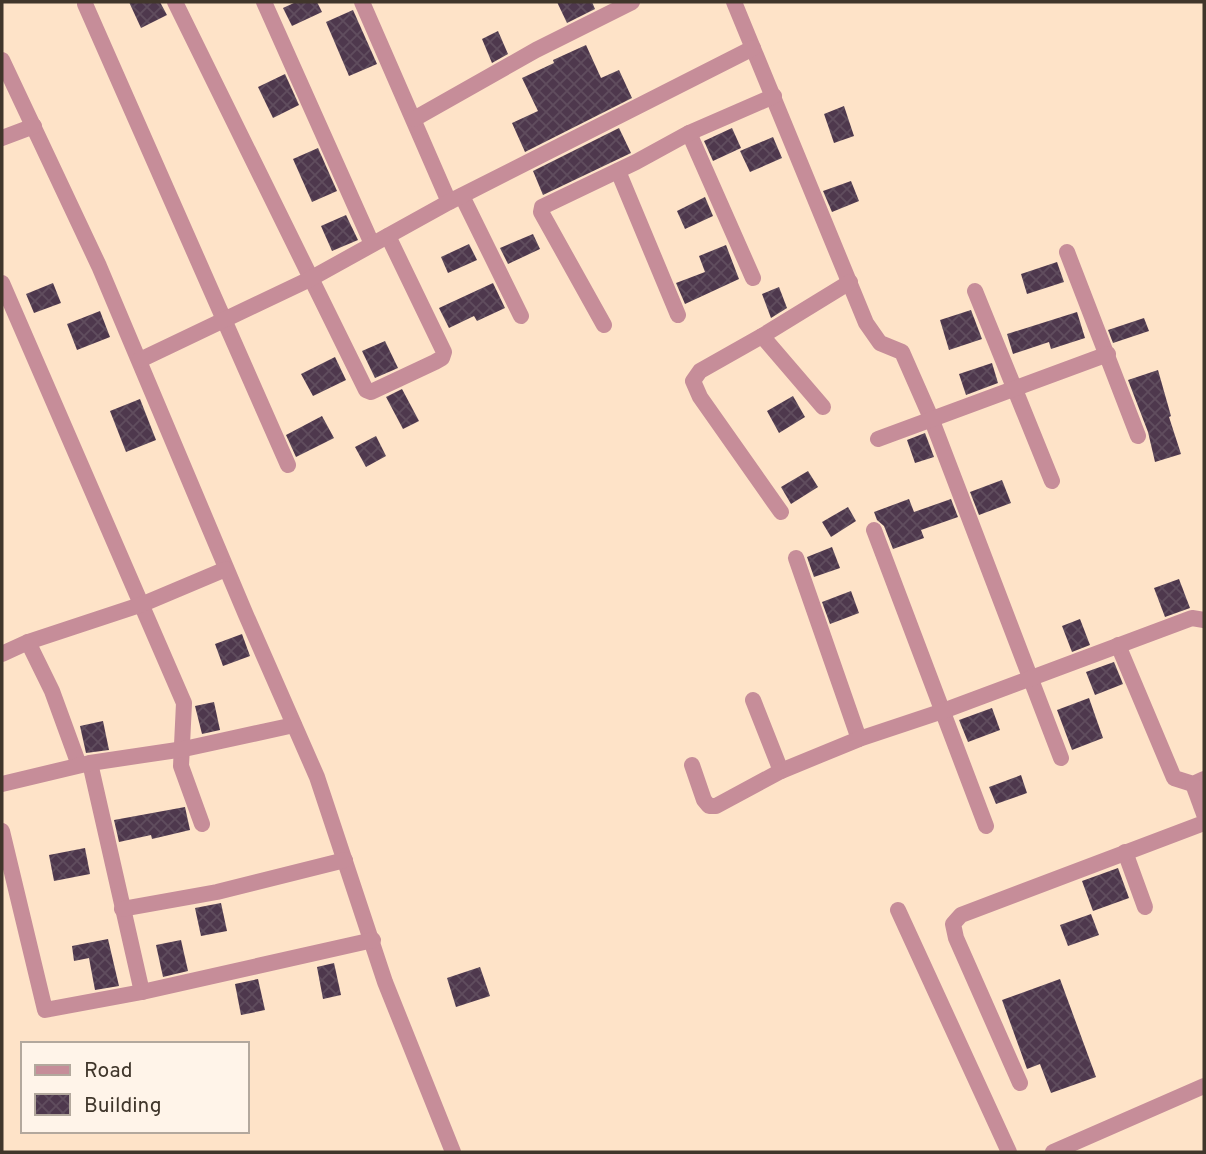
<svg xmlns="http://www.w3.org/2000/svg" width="1206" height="1154" font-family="Overpass,sans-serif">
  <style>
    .building { fill: url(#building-cross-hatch) }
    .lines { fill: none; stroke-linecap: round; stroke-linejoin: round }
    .street { stroke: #c68d99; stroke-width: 16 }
  </style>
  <defs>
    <pattern id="building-cross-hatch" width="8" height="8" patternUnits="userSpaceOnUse" patternTransform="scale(1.75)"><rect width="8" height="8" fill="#4e384d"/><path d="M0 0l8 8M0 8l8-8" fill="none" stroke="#604d5e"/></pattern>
  </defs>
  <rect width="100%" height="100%" fill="#fee3c8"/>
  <g class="building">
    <path d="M 129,2 L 160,2 L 167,15 L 141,28 Z"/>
    <path d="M 296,2 L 317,2 L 322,12 L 292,26 L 283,8 Z"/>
    <path d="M 557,2 L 592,2 L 595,9 L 567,23 Z"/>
    <path d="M 353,10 L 377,64 L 349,76 L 326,22 Z"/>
    <path d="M 498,31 L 508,54 L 492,63 L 482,39 Z"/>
    <path d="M 586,45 L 601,78 L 619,70 L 632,98 L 525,152 L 512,123 L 538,111 L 522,78 L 554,63 L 553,60 Z"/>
    <path d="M 285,74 L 299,105 L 273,118 L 258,87 Z"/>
    <path d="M 844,106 L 854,136 L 834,143 L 824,114 Z"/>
    <path d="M 619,128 L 631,153 L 543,195 L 533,171 Z"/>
    <path d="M 732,128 L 741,148 L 713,161 L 704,141 Z"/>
    <path d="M 773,137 L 782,158 L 750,172 L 740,151 Z"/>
    <path d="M 318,148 L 337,191 L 312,202 L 293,159 Z"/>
    <path d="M 851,181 L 859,201 L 832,212 L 823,191 Z"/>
    <path d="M 705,197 L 713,216 L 685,229 L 677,211 Z"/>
    <path d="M 346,215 L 358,240 L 332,251 L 321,226 Z"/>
    <path d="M 533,234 L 540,249 L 508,264 L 500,248 Z"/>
    <path d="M 469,244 L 477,260 L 448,273 L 441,257 Z"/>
    <path d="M 726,245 L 739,279 L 685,304 L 676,283 L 705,272 L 699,256 Z"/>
    <path d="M 1057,262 L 1064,282 L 1027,294 L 1021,274 Z"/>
    <path d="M 53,283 L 61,303 L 34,313 L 26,294 Z"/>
    <path d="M 493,283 L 505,308 L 477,321 L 474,316 L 449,328 L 439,308 Z"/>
    <path d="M 779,287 L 787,308 L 771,318 L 762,294 Z"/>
    <path d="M 971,310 L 982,339 L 949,350 L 940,320 Z"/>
    <path d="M 100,311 L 110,337 L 77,350 L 67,324 Z"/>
    <path d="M 1077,312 L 1085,338 L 1051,349 L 1049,342 L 1013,354 L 1007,334 Z"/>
    <path d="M 1144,318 L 1149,331 L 1113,343 L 1108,330 Z"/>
    <path d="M 385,341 L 398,368 L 375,378 L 362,351 Z"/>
    <path d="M 335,357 L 346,380 L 313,396 L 301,374 Z"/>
    <path d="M 992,363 L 998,383 L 966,395 L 959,374 Z"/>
    <path d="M 1158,370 L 1171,416 L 1169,417 L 1181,454 L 1155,462 L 1148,432 L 1128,380 Z"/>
    <path d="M 402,389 L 419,421 L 403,429 L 386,397 Z"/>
    <path d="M 793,396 L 805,417 L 779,433 L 767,411 Z"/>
    <path d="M 140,399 L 156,440 L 126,452 L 110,411 Z"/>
    <path d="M 322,416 L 334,438 L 296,457 L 286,435 Z"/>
    <path d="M 925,433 L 934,457 L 915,463 L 907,440 Z"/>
    <path d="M 376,436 L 386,456 L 366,467 L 355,447 Z"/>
    <path d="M 808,471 L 818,487 L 791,504 L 781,487 Z"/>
    <path d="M 1002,480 L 1011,503 L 979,515 L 970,492 Z"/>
    <path d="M 909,499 L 914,512 L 951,499 L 958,517 L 921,530 L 924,538 L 893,549 L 884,526 L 877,520 L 874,512 Z"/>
    <path d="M 848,507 L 856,521 L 831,537 L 822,522 Z"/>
    <path d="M 832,547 L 840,568 L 814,577 L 807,557 Z"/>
    <path d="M 1179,579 L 1190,608 L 1165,617 L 1154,588 Z"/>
    <path d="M 851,591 L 859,613 L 830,624 L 822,602 Z"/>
    <path d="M 1080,619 L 1090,645 L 1072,652 L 1062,626 Z"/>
    <path d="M 242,634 L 250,656 L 223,666 L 215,644 Z"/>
    <path d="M 1114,662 L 1123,684 L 1095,695 L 1086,672 Z"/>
    <path d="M 1089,698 L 1103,738 L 1072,750 L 1057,710 Z"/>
    <path d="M 214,702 L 220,730 L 202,734 L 195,706 Z"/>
    <path d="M 992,708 L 1000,730 L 968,742 L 959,720 Z"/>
    <path d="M 103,721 L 109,750 L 86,753 L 80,726 Z"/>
    <path d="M 1021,775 L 1027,793 L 996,804 L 989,787 Z"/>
    <path d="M 185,807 L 190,830 L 152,839 L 151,835 L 119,842 L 114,820 Z"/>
    <path d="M 85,848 L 90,874 L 54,881 L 49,855 Z"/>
    <path d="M 1118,868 L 1129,898 L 1093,911 L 1082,881 Z"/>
    <path d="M 221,903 L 227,931 L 201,936 L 195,908 Z"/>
    <path d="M 1091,914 L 1099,935 L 1068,946 L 1060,925 Z"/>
    <path d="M 108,939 L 119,986 L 95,990 L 89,958 L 74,961 L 72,946 Z"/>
    <path d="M 181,940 L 188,971 L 163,977 L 156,945 Z"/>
    <path d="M 334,963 L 341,995 L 323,999 L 317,967 Z"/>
    <path d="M 480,967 L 490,996 L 456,1007 L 447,978 Z"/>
    <path d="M 258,979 L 265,1010 L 241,1015 L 235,984 Z"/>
    <path d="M 1060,979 L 1096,1077 L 1051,1093 L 1040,1064 L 1027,1069 L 1002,1000 Z"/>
  </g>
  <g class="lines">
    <g class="street">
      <path d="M 175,2 L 366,390 L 371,392 L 435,362 L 442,358 L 444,352 L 388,236"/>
      <path d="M 264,2 L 372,244"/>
      <path d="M 362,2 L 449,202"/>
      <path d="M 734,2 L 866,323 L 880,343 L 902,352 L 931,418 L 1061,758"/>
      <path d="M 85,4 L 288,465"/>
      <path d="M 2,60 L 99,266 L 246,615 L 317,777 L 385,982 L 453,1152"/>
      <path d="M 414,119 L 536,50 L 632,2"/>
      <path d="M 689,133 L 753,278"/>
      <path d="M 2,138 L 34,126"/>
      <path d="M 618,171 L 678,315"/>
      <path d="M 462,196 L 521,316"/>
      <path d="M 1067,252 L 1138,436"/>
      <path d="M 2,283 L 184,703 L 181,766 L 202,824"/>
      <path d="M 975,291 L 1052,481"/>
      <path d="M 604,325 L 541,212 L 542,207 L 636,162 L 689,133 L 774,96"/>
      <path d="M 762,336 L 823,407"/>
      <path d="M 140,360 L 310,279 L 449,202 L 753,48"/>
      <path d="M 878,439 L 1108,354"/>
      <path d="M 781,512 L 700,397 L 693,381 L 700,371 L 762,336 L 850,282"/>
      <path d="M 874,530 L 986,826"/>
      <path d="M 796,558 L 859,739"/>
      <path d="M 28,642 L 52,691 L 79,765"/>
      <path d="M 1118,645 L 1174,778 L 1193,784 L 1204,779"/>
      <path d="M 2,654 L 28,642 L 143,604 L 226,569"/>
      <path d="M 753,700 L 781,771"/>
      <path d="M 90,763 L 142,992"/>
      <path d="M 692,765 L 704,800 L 709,806 L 716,806 L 781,771 L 859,739 L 943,711 L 1192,618 L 1204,620"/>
      <path d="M 2,784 L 90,763 L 184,749 L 294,725"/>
      <path d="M 1193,784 L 1204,814"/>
      <path d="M 2,831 L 45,1010 L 142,992 L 373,940"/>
      <path d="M 1125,852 L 1145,907"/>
      <path d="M 122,909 L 217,892 L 345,860"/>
      <path d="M 898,910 L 1009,1152"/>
      <path d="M 1020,1083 L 956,938 L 953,924 L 961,915 L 1204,823"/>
      <path d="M 1053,1152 L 1204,1086"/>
    </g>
  </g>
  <rect width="1206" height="1154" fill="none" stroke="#40362b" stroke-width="7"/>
  <rect x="21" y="1042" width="228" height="91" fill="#fff4e9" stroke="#b3a89d" stroke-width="2"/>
  <rect x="35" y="1065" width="35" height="10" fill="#c68d99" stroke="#b3a89d" stroke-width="2"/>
  <text x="84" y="1077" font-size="21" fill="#40362b">Road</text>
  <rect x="35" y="1094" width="35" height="21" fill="url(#building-cross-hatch)" stroke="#b3a89d" stroke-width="2"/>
  <text x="84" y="1112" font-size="21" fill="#40362b">Building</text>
</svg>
